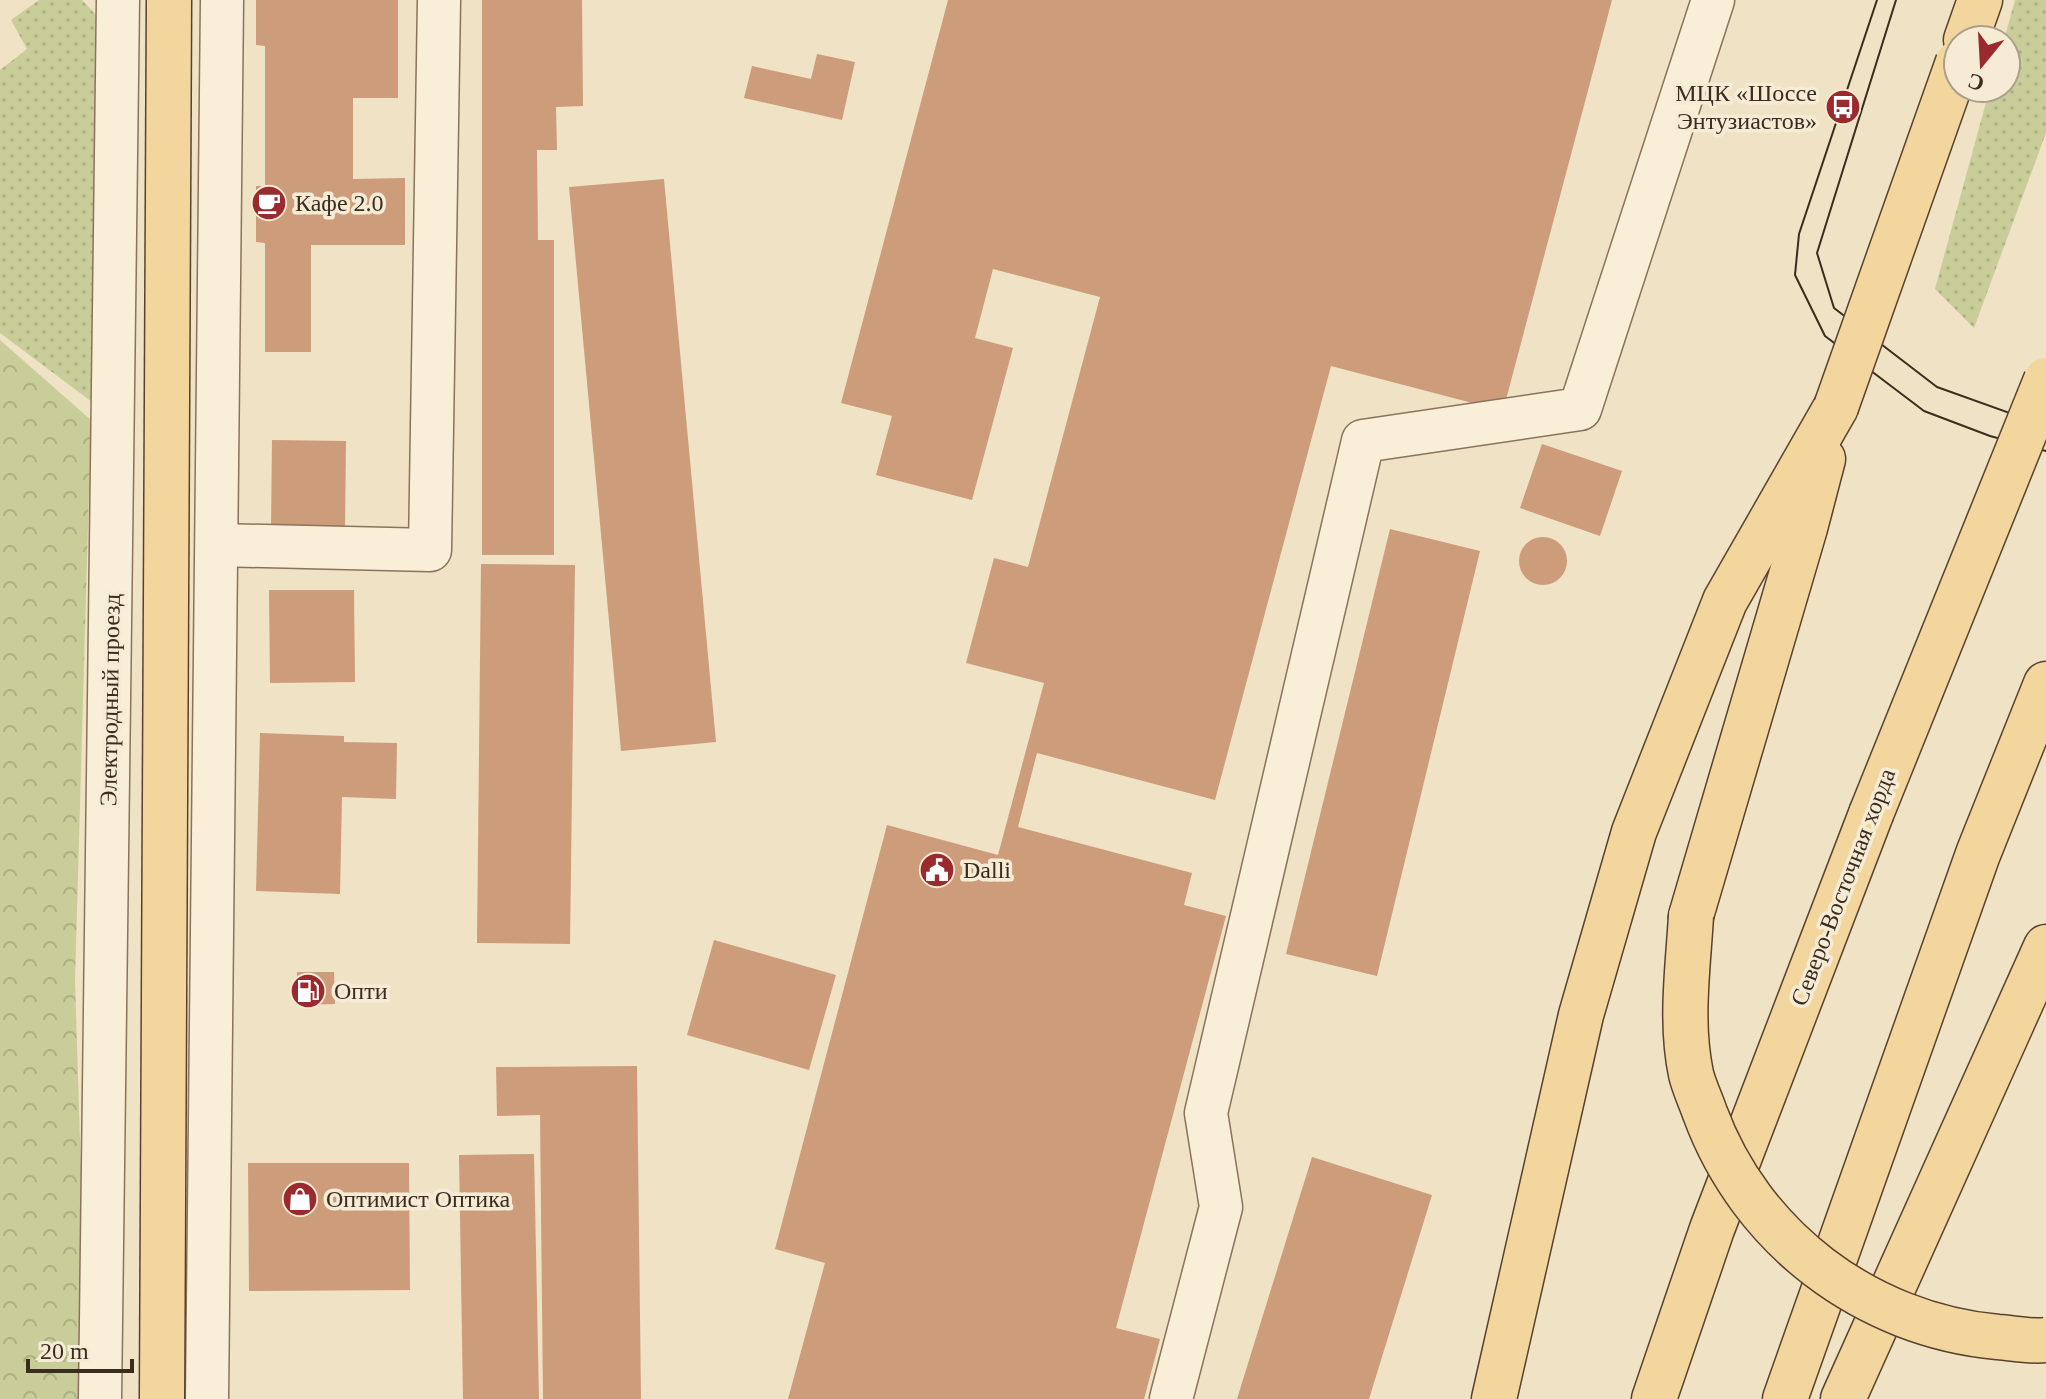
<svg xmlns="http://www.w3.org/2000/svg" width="2046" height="1399" font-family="Georgia,serif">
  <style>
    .grass { fill: url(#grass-dots) }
    .forest { fill: url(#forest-crowns) }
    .building { fill: #cd9c7b }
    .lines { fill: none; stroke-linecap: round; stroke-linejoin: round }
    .minor-casing { stroke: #8a735b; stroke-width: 45 }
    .major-casing { stroke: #58422f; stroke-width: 47 }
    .minor { stroke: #f9efd9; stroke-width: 42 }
    .major { stroke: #f2d69d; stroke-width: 44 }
    .tram { stroke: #3a2c1f; stroke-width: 2 }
    .major-bridge-casing { stroke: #58422f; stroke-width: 47; stroke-linecap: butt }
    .major-bridge { stroke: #f2d69d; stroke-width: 44 }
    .labels { text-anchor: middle; stroke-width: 7; stroke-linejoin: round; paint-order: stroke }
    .poi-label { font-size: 24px; fill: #3a2c1f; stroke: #f6ecd5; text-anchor: start }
    .street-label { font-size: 24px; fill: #3a2c1f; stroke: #f6ecd5 }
  </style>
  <defs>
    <pattern id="grass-dots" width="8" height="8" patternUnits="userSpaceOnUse" patternTransform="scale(2)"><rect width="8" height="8" fill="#c8cd99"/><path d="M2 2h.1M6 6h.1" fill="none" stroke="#adb083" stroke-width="1.8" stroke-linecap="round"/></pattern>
    <pattern id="forest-crowns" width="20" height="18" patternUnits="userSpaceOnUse" patternTransform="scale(2)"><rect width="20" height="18" fill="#c8cd99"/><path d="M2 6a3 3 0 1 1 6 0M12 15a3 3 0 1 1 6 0" fill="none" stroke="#adb083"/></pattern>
  </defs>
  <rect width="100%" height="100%" fill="#efe2c5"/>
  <g class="grass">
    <path d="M 39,0 L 82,0 L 97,16 L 105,46 L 100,408 L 0,333 L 0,70 L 27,49 L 11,20 Z"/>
    <path d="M 2015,0 L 2046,0 L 2046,133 L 1974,328 L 1935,289 L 1990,88 L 2006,88 L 2006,40 L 2004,40 Z"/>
  </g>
  <path class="forest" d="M 0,340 L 91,420 L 75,980 L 88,1399 L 0,1399 Z"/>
  <g class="building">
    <path d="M 256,0 L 398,0 L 398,98 L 353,98 L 353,179 L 405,178 L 405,245 L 311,245 L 311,352 L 265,352 L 265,243 L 256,242 L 256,186 L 265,186 L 265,46 L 256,45 Z"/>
    <path d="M 482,0 L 582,0 L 583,106 L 556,107 L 557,150 L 537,150 L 538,240 L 554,240 L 554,555 L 482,555 Z"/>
    <path d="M 948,0 L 1612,0 L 1503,411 L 1331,366 L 1215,800 L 1037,753 L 1018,827 L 1192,873 L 1184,905 L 1226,916 L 1116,1328 L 1160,1339 L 1144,1399 L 788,1399 L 825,1263 L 775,1249 L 887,825 L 998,855 L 1044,683 L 966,663 L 994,558 L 1028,567 L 1100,297 L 993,269 L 975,338 L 1013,348 L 972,500 L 876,475 L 892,416 L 841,403 Z"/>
    <path d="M 817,54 L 855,62 L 842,120 L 744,98 L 752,66 L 811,79 Z"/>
    <path d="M 664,179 L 716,742 L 621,751 L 569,187 Z"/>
    <path d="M 272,440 L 346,441 L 345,529 L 271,529 Z"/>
    <path d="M 1542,444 L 1622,471 L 1600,536 L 1520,508 Z"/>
    <path d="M 1390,529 L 1480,551 L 1377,976 L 1286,954 Z"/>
    <circle cx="1543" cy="561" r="24"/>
    <path d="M 481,564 L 575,565 L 570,944 L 477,943 Z"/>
    <path d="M 269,590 L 354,590 L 355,682 L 270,683 Z"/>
    <path d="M 260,733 L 344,736 L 344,742 L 397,743 L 396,799 L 342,797 L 340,894 L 256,891 Z"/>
    <path d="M 714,940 L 836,975 L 809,1070 L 687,1035 Z"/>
    <path d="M 297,972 L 334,972 L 335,1004 L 297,1005 Z"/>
    <path d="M 637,1066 L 641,1399 L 543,1399 L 540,1115 L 497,1116 L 496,1067 Z"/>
    <path d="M 534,1154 L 539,1399 L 463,1399 L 459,1155 Z"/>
    <path d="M 1312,1157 L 1432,1195 L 1369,1399 L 1237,1399 Z"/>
    <path d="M 248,1163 L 409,1163 L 410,1290 L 249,1291 Z"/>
  </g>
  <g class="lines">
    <defs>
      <g id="minor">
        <path d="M 217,545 L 430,550 L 439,0"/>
        <path d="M 100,1399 L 118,0"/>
        <path d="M 207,1399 L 222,0"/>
        <path d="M 1171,1399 L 1221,1207 L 1206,1113 L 1363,441 L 1580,409 L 1713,0"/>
      </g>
      <g id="major">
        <path d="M 1966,40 L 1980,0"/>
        <path d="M 1691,916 L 1805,528 L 1823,459"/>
        <path d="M 1494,1399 L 1581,1015 L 1634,832 L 1725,601 L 1836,407"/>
        <path d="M 1654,1399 L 1712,1229 L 1871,814"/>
        <path d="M 1785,1399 L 1978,854 L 2046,684"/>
        <path d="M 1843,1399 L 2046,947"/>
      </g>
    </defs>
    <use href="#minor" class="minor-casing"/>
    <use href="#major" class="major-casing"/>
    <use href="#minor" class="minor"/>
    <use href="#major" class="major"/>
    <g class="tram">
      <path d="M 1877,0 L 1799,234 L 1795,275 L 1825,336 L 1924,411 L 1990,436 L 2046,451"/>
      <path d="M 1896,0 L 1817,253 L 1834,308 L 1937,387 L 2046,426"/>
    </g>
    <defs>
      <g id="major-bridge">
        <path d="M 1836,407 L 1958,62"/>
        <path d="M 1871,814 L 2046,380"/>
        <path d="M 1691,916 C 1688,968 1680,1022 1691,1074 C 1694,1087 1701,1101 1705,1113 C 1751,1238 1866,1325 1998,1337 C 2013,1338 2030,1342 2046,1340"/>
        <path d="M 162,1399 L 169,0"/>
      </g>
    </defs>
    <use href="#major-bridge" class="major-bridge-casing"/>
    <use href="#major-bridge" class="major-bridge"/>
  </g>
  <defs>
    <symbol id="bus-disc" viewBox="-11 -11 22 22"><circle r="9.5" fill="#9a2a2d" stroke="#f6ecd5"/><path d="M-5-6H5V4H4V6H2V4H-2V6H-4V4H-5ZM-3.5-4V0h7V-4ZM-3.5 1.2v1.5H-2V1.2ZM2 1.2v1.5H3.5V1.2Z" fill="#fff"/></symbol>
    <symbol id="cafe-disc" viewBox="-11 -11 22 22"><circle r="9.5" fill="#9a2a2d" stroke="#f6ecd5"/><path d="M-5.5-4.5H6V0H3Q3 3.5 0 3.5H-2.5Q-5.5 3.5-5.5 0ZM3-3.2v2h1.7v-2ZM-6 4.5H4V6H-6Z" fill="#fff"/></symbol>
    <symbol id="civic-disc" viewBox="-11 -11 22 22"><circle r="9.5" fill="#9a2a2d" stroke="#f6ecd5"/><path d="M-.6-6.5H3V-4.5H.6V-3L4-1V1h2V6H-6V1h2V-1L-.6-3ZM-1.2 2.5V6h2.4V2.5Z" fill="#fff"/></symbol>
    <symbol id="fuel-disc" viewBox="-11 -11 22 22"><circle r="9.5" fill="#9a2a2d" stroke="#f6ecd5"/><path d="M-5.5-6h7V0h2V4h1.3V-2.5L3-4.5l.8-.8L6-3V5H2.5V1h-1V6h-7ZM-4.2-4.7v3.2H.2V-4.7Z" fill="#fff"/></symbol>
    <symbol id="shop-disc" viewBox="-11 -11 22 22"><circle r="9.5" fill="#9a2a2d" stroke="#f6ecd5"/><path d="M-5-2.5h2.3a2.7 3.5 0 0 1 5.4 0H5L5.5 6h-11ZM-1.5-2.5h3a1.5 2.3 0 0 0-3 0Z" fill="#fff"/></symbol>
  </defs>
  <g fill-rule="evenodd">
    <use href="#bus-disc" x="1823" y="87" width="40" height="40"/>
    <use href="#cafe-disc" x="249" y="183" width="40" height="40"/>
    <use href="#civic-disc" x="917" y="850" width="40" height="40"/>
    <use href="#fuel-disc" x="288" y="971" width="40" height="40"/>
    <use href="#shop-disc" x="280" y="1179" width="40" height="40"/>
  </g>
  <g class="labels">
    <g class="poi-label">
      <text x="1817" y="101" text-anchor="end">МЦК «Шоссе<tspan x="1817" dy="28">Энтузиастов»</tspan></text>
      <text x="295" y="211">Кафе 2.0</text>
      <text x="963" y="878">Dalli</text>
      <text x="334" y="999">Опти</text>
      <text x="326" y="1207">Оптимист Оптика</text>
    </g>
    <g class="street-label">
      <text transform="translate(110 700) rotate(-89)" y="8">Электродный проезд</text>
      <text transform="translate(1843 887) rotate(-69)" y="8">Северо-Восточная хорда</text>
    </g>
  </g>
  <g transform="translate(1982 64) rotate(198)"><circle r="38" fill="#f6ecd5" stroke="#ab9f8c" stroke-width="2"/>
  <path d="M0-6L14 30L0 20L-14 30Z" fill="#9a2a2d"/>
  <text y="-12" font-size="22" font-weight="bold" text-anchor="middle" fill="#3a2c1f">С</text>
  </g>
  <path d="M28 1359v12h104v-12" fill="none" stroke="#3a2c1f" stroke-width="4"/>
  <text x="40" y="1359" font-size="24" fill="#3a2c1f" stroke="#f6ecd5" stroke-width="6" paint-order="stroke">20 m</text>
</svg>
